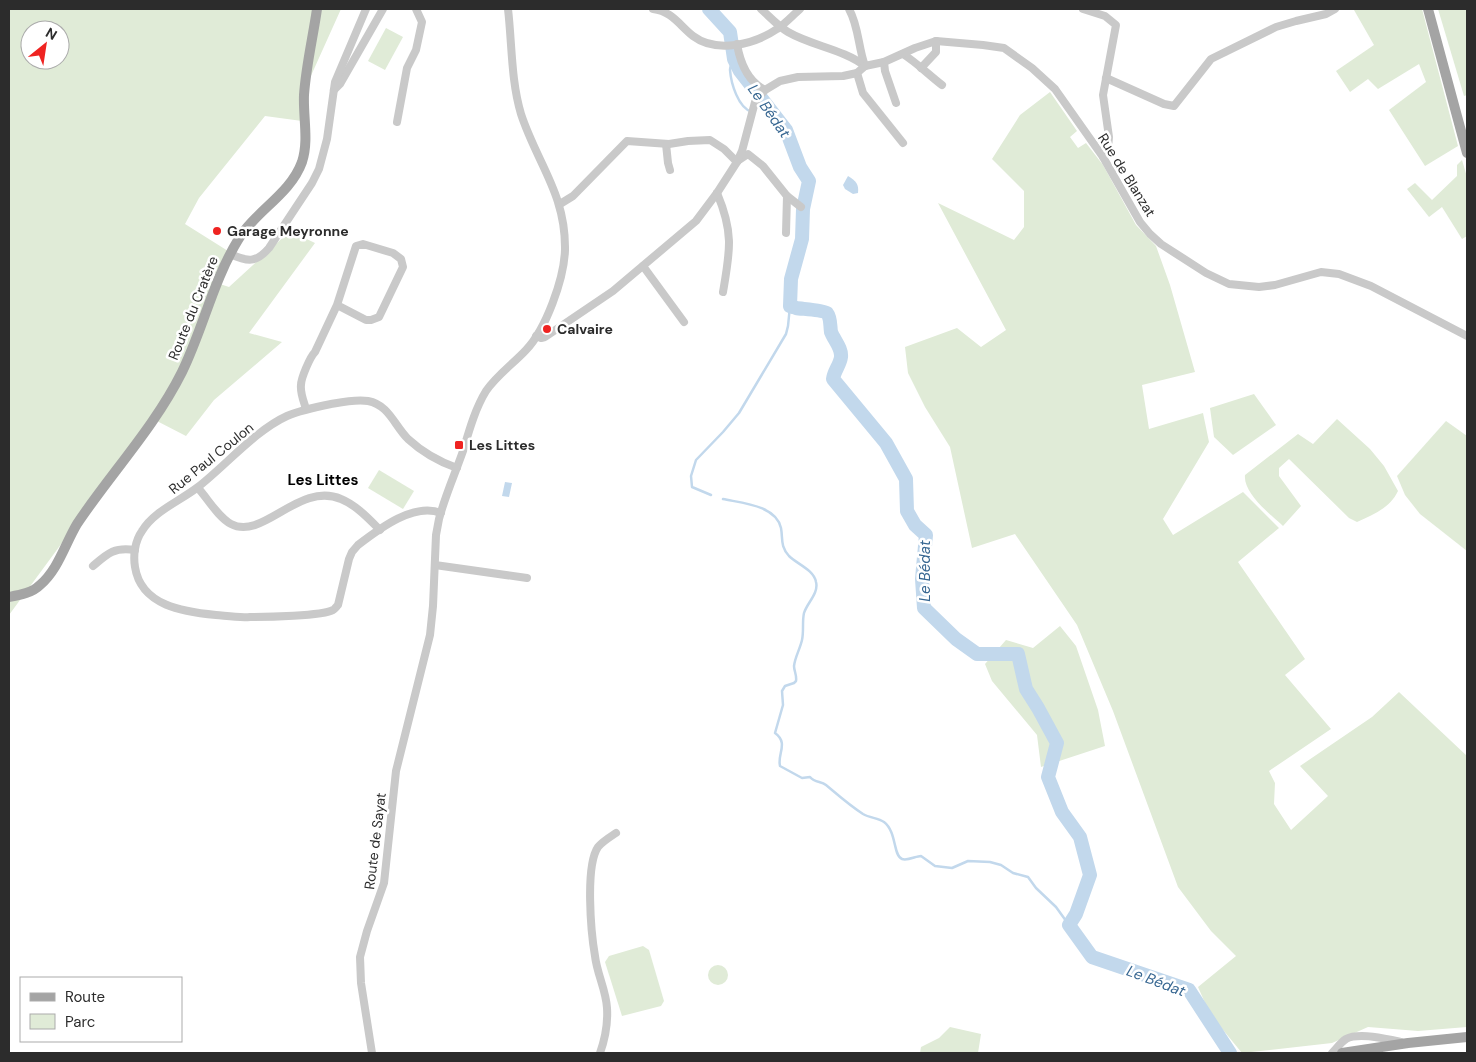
<svg xmlns="http://www.w3.org/2000/svg" width="1476" height="1062" font-family="'DM Sans',sans-serif">
  <style>
    .green { fill: #e0ebd7; fill-rule: evenodd }
    .water { fill: #c2d8ec }
    .lines { fill: none; stroke-linecap: round; stroke-linejoin: round }
    .stream { stroke: #c2d8ec; stroke-width: 2.5 }
    .river { stroke: #c2d8ec; stroke-width: 14 }
    .minor { stroke: #c9c9c9; stroke-width: 8 }
    .major { stroke: #a4a4a4; stroke-width: 10 }
    .poi-dot { fill: #ef2321; stroke: #fff; stroke-width: 2 }
    .labels { text-anchor: middle; stroke-width: 5; stroke-linejoin: round; paint-order: stroke }
    .street-label { font-size: 14px; fill: #2c2c2c; stroke: #fff }
    .poi-label { font-size: 14px; font-weight: bold; fill: #2c2c2c; stroke: #fff; text-anchor: start }
    .water-label { font-size: 15px; font-style: italic; fill: #366691; stroke: #fff }
    .neighbourhood-label { font-size: 15px; font-weight: bold; fill: #000; stroke: #fff }
  </style>
  <rect width="100%" height="100%" fill="#fff"/>
  <g class="green">
    <path d="M 9,9 L 341,9 L 305,89 L 302,121 L 265,116 L 199,198 L 185,224 L 228,251 L 211,281 L 229,287 L 290,231 L 315,243 L 249,333 L 282,342 L 214,400 L 186,436 L 153,419 L 9,615 ZM 30,30 L 60,30 L 60,60 L 30,60 Z"/>
    <path d="M 1356,9 L 1422,9 L 1458,146 L 1425,166 L 1389,110 L 1426,82 L 1419,64 L 1378,89 L 1368,79 L 1350,92 L 1336,71 L 1374,45 L 1354,10 Z"/>
    <path d="M 1438,9 L 1467,9 L 1467,95 L 1464,96 Z"/>
    <path d="M 386,28 L 403,37 L 385,70 L 368,61 Z"/>
    <path d="M 1050,92 L 1077,131 L 1070,137 L 1078,148 L 1086,143 L 1103,165 L 1136,225 L 1156,246 L 1170,285 L 1195,372 L 1142,385 L 1149,429 L 1203,413 L 1209,442 L 1163,519 L 1173,535 L 1243,492 L 1279,528 L 1238,562 L 1305,659 L 1285,675 L 1331,729 L 1269,771 L 1275,783 L 1274,804 L 1291,830 L 1328,796 L 1300,766 L 1372,717 L 1399,692 L 1467,756 L 1467,1027 L 1418,1031 L 1368,1027 L 1332,1043 L 1242,1053 L 1210,1014 L 1198,987 L 1236,956 L 1211,931 L 1178,887 L 1113,711 L 1077,625 L 1015,534 L 972,548 L 950,447 L 925,407 L 908,373 L 905,347 L 957,328 L 981,347 L 1006,330 L 938,203 L 1014,240 L 1024,227 L 1024,191 L 992,159 L 1020,115 Z"/>
    <path d="M 1462,160 L 1467,177 L 1467,236 L 1462,239 L 1442,207 L 1429,217 L 1407,189 L 1415,183 L 1432,200 L 1457,176 L 1457,165 Z"/>
    <path d="M 1254,394 L 1276,425 L 1233,455 L 1214,437 L 1210,408 Z"/>
    <path d="M 1337,419 L 1370,449 L 1384,466 L 1398,491 C 1390,508 1374,514 1357,522 L 1349,518 L 1289,459 L 1279,468 L 1279,476 L 1301,506 L 1283,526 C 1270,514 1243,493 1245,475 L 1298,434 L 1313,444 Z"/>
    <path d="M 1446,421 L 1467,436 L 1467,551 L 1420,514 L 1405,495 L 1397,476 Z"/>
    <path d="M 379,470 L 414,491 L 403,509 L 368,488 Z"/>
    <path d="M 1060,626 L 1076,646 L 1098,710 L 1105,746 L 1041,767 L 1037,735 L 992,681 L 985,664 L 1006,640 L 1033,648 Z"/>
    <path d="M 643,946 L 649,950 L 664,1001 L 661,1006 L 622,1016 L 605,962 L 609,956 Z"/>
    <circle cx="718" cy="975" r="10"/>
    <path d="M 950,1027 L 981,1034 L 978,1053 L 920,1053 L 921,1047 L 939,1038 Z"/>
  </g>
  <g class="water">
    <path d="M 848,176 C 856,181 859,184 858,193 L 853,194 L 845,189 L 843,185 Z"/>
    <path d="M 505,482 L 512,483 L 509,497 L 502,496 Z"/>
  </g>
  <g class="lines">
    <g class="stream">
      <path d="M 734,59 C 732,63 730,66 730,70 C 731,83 738,108 752,112"/>
      <path d="M 711,495 L 692,487 L 691,476 L 696,460 L 723,432 L 739,413 L 786,334 L 788,326 L 790,306"/>
      <path d="M 723,499 C 741,503 776,505 781,528 C 783,539 780,546 789,556 C 797,564 814,570 816,582 C 819,593 807,603 804,613 C 802,622 804,631 802,640 C 800,649 795,657 794,666 C 794,671 797,675 796,681 L 794,683 L 785,686 L 782,691 L 783,705 L 775,733 C 789,743 777,754 780,766 L 802,778 L 810,777 C 815,783 821,781 826,785 C 838,795 849,805 863,814 C 870,818 878,818 884,822 C 897,832 893,856 902,859 C 908,861 916,856 921,856 L 935,866 L 952,868 L 968,861 L 990,862 L 1001,865 L 1013,873 L 1028,877 L 1036,888 L 1056,907 L 1069,925"/>
    </g>
    <g class="river">
      <path d="M 709,9 L 730,32 L 734,59 L 740,71 L 786,130 L 800,167 L 809,181 L 803,209 L 802,239 L 791,279 L 790,306 L 793,307"/>
      <path d="M 796,308 C 802,309 823,310 827,313 C 831,318 830,326 831,332 C 834,340 842,348 841,357 C 840,365 834,371 833,379 L 886,443 L 906,479 L 907,511 L 915,525 L 926,535 L 922,579 L 924,608 L 956,639 L 977,654 L 1018,654 L 1026,689 L 1038,708 L 1057,743 L 1048,777 L 1062,812 L 1080,837 L 1090,875 L 1076,914 L 1069,925 L 1092,957 L 1189,990 L 1230,1053"/>
    </g>
    <g class="minor">
      <path d="M 653,9 C 672,11 680,26 693,36 C 717,54 755,44 777,29 C 785,24 793,15 800,9"/>
      <path d="M 761,9 C 770,17 778,26 788,32 C 812,46 843,49 865,66"/>
      <path d="M 849,9 C 859,27 858,47 865,66"/>
      <path d="M 1083,9 L 1105,16 L 1116,25 L 1103,95 L 1109,137 L 1108,149 L 1107,154 L 1103,157"/>
      <path d="M 737,44 C 740,62 747,81 765,90"/>
      <path d="M 903,54 C 917,63 929,75 942,85"/>
      <path d="M 884,62 L 885,71 L 896,103"/>
      <path d="M 865,66 L 884,62 L 915,48 L 936,41 L 983,45 L 1004,48 L 1032,68 L 1055,89 L 1103,157 L 1140,222 L 1150,234 L 1161,244 L 1206,273 L 1229,284 L 1259,287 L 1275,285 L 1321,272 L 1339,274 L 1371,286 L 1467,336"/>
      <path d="M 921,68 L 936,52 L 936,41"/>
      <path d="M 857,73 L 863,93 L 903,143"/>
      <path d="M 1106,78 L 1164,104 L 1174,106 L 1211,59 L 1276,27 L 1296,21 L 1326,14 L 1335,9"/>
      <path d="M 334,90 L 340,84 L 383,9"/>
      <path d="M 397,122 L 407,68 L 416,50 L 422,22 L 416,9"/>
      <path d="M 666,144 L 668,163 L 670,170"/>
      <path d="M 739,160 L 748,154 L 763,166 L 787,196 L 786,233"/>
      <path d="M 717,193 C 734,233 730,251 723,292"/>
      <path d="M 787,196 L 801,207"/>
      <path d="M 560,204 L 573,196 L 627,141 L 669,144 L 688,141 L 710,140 L 724,149 L 737,162"/>
      <path d="M 230,254 C 248,262 256,263 269,248 L 312,183 L 319,169 L 327,139 L 335,82 L 366,9"/>
      <path d="M 643,266 L 684,322"/>
      <path d="M 536,336 L 541,338 L 545,337 L 613,291 L 696,221 L 717,193 L 737,162 L 742,151 L 755,102 L 765,90 L 780,81 L 798,77 L 843,76 L 857,73 L 865,66"/>
      <path d="M 306,409 C 304,402 300,393 301,385 C 301,378 310,357 315,352 L 337,305 L 356,246 L 363,244 L 393,253 L 401,259 L 403,267 L 379,317 L 371,320 L 366,320 L 337,305"/>
      <path d="M 198,488 C 208,499 218,517 231,524 C 263,541 299,481 341,499 C 356,505 369,519 380,530"/>
      <path d="M 441,513 C 414,502 379,529 358,545 L 352,552 L 349,559 L 338,605 C 337,606 334,610 333,610 C 323,616 265,617 250,617 C 239,618 227,616 216,615 C 184,612 141,606 135,567 C 133,555 135,541 142,531 C 154,511 180,501 198,487 C 225,466 256,430 287,416 C 301,410 316,407 331,404 C 342,402 356,399 368,401 C 389,405 394,425 408,439 C 421,451 440,462 457,468"/>
      <path d="M 435,565 L 527,578"/>
      <path d="M 93,566 C 108,553 114,547 135,550"/>
      <path d="M 372,1053 L 361,983 L 360,957 L 367,931 L 384,883 L 396,771 L 430,635 L 433,606 L 436,535 L 439,519 C 445,496 455,474 463,451 C 469,431 475,409 486,391 C 497,375 513,364 526,350 C 546,329 564,279 565,250 C 566,194 537,163 521,114 C 511,81 512,43 508,9"/>
      <path d="M 600,1053 C 605,1039 608,1024 607,1008 C 606,990 597,974 595,956 C 591,933 585,866 598,847 C 603,841 610,837 616,833"/>
      <path d="M 1332,1053 C 1336,1049 1341,1042 1346,1039 C 1359,1032 1388,1039 1401,1042"/>
    </g>
    <g class="major">
      <path d="M 1428,9 L 1467,153"/>
      <path d="M 9,597 C 20,595 32,593 40,585 C 58,570 65,544 77,524 C 111,473 154,428 182,372 C 203,329 213,281 238,240 C 255,211 290,195 302,162 C 309,141 303,117 304,95 C 306,66 313,37 317,9"/>
      <path d="M 1342,1053 L 1408,1043 L 1467,1037"/>
    </g>
  </g>
  <g class="poi-dot">
    <circle cx="217" cy="231" r="5"/>
    <circle cx="547" cy="329" r="5"/>
    <rect x="454" y="440" width="10" height="10" rx="2.5"/>
  </g>
  <g class="labels">
    <g class="street-label">
      <text transform="translate(1127 175) rotate(58)" y="5">Rue de Blanzat</text>
      <text transform="translate(193 308) rotate(-68)" y="5">Route du Cratère</text>
      <text transform="translate(211 458) rotate(-39)" y="5">Rue Paul Coulon</text>
      <text transform="translate(375 841) rotate(-83)" y="5">Route de Sayat</text>
    </g>
    <g class="poi-label">
      <text x="227" y="236">Garage Meyronne</text>
      <text x="557" y="334">Calvaire</text>
      <text x="469" y="450">Les Littes</text>
    </g>
    <g class="water-label">
      <text transform="translate(769 111) rotate(55)" y="5">Le Bédat</text>
      <text transform="translate(925 571) rotate(-90)" y="5">Le Bédat</text>
      <text transform="translate(1156 981) rotate(21)" y="5">Le Bédat</text>
    </g>
    <g class="neighbourhood-label">
      <text x="323" y="485">Les Littes</text>
    </g>
  </g>
  <rect width="1476" height="1062" fill="none" stroke="#2c2c2c" stroke-width="20"/>
  <rect x="20" y="977" width="162" height="65" fill="#ffffff" stroke="#ababab"/>
  <rect x="30" y="993" width="25" height="8" fill="#a4a4a4" stroke="#ababab"/>
  <text x="65" y="1002" font-size="15" fill="#2c2c2c">Route</text>
  <rect x="30" y="1014" width="25" height="15" fill="#e0ebd7" stroke="#ababab"/>
  <text x="65" y="1027" font-size="15" fill="#2c2c2c">Parc</text>
  <g transform="translate(45 45) rotate(30)"><circle r="24" fill="#ffffff" stroke="#ababab"/>
  <path d="M0-4L9 19L0 12L-9 19Z" fill="#ef2321"/>
  <text y="-8" font-size="14" font-weight="bold" text-anchor="middle" fill="#2c2c2c">N</text>
  </g>
</svg>
